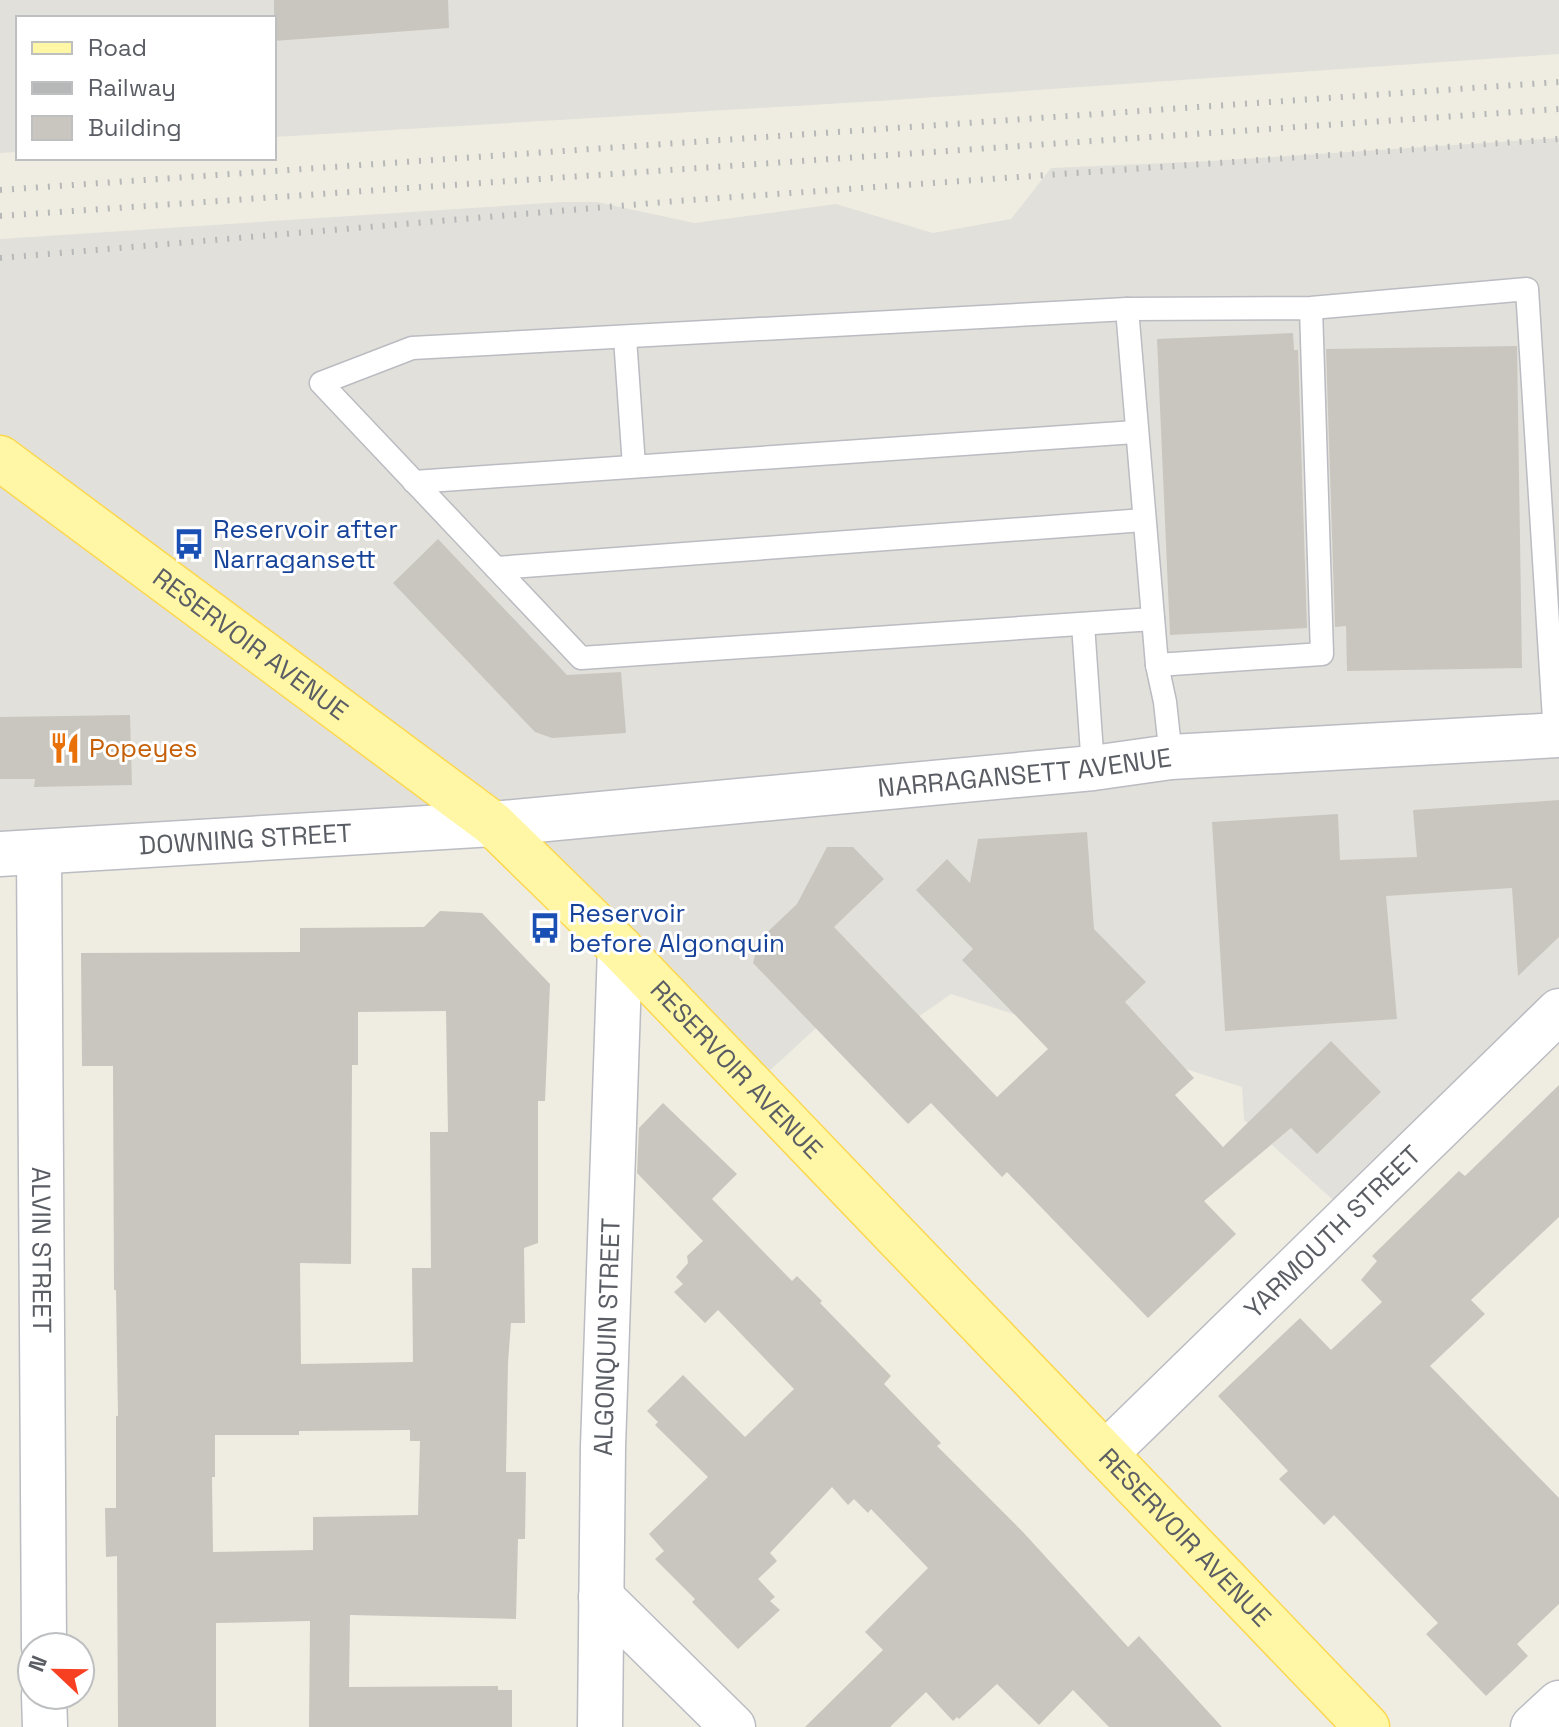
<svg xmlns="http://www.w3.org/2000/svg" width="1559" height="1727" font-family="'Space Grotesk',sans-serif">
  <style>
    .industrial { fill: #e2e0da }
    .building { fill: #c9c6bf; fill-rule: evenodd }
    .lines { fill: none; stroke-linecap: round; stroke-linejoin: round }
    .service-casing { stroke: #babcc2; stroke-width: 25 }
    .minor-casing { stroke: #babcc2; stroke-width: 47 }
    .tertiary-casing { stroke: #babcc2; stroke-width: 47 }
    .primary-casing { stroke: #fcd74e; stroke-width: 47 }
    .service { stroke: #fff; stroke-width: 22 }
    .minor { stroke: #fff; stroke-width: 44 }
    .tertiary { stroke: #fff; stroke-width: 44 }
    .primary { stroke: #fff7a6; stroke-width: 44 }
    .rail { stroke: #b6b7b7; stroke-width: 6; stroke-dasharray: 2 10; stroke-linecap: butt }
    .labels { text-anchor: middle; stroke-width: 6; stroke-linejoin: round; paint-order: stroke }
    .transit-label { font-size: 26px; fill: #164399; stroke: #fff; text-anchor: start }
    .street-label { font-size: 26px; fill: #5a5e64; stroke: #fff }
    .food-label { font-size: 26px; fill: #c56008; stroke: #fff; text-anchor: start }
  </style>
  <rect width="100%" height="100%" fill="#efede2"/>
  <g class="industrial">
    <path d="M 0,0 L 1559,0 L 1559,54 L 879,101 L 274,137 L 274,18 L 18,18 L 18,152 L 0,153 Z"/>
    <path d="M 1559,138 L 1559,1006 L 1343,1209 L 1244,1120 L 1242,1087 L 951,994 L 907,1025 L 839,1007 L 767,1073 L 511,835 L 0,853 L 0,239 L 562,202 L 597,202 L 694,223 L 836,204 L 933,233 L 1011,219 L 1051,168 L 1212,161 Z"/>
  </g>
  <g class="building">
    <path d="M 274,0 L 448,0 L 449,28 L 274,41 Z"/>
    <path d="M 1293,333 L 1294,350 L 1298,350 L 1307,628 L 1170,635 L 1157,339 Z"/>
    <path d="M 1517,346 L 1522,668 L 1347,671 L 1346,626 L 1335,627 L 1326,349 Z"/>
    <path d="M 438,539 L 567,675 L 621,672 L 626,733 L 552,738 L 535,732 L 393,583 Z"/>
    <path d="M 130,715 L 132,785 L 34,787 L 35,779 L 0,779 L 0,717 Z"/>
    <path d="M 1559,800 L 1559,937 L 1518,976 L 1512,888 L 1386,896 L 1397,1019 L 1225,1031 L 1212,822 L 1338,814 L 1340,860 L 1417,857 L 1413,810 Z"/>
    <path d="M 1087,832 L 1094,929 L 1146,982 L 1125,1002 L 1194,1078 L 1175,1095 L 1223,1147 L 1331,1041 L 1381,1092 L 1317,1154 L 1291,1128 L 1204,1201 L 1236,1234 L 1148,1318 L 1007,1172 L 1002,1177 L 931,1103 L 908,1124 L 753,963 L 759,940 L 797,904 L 827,847 L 853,847 L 884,879 L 834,927 L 997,1097 L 1048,1049 L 962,960 L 973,949 L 916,890 L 947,859 L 970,883 L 978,839 Z"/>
    <path d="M 440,911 L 482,913 L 550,984 L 545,1101 L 538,1101 L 538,1243 L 524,1248 L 525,1323 L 511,1323 L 508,1362 L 506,1472 L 526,1472 L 525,1539 L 518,1539 L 516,1619 L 350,1615 L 349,1687 L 498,1686 L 498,1690 L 512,1690 L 512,1727 L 309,1727 L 310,1621 L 216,1623 L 216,1727 L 118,1727 L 117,1556 L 106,1557 L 105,1508 L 116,1508 L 116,1416 L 118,1416 L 116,1290 L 114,1290 L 113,1066 L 82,1066 L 81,953 L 300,952 L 300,928 L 424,927 ZM 446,1011 L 448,1132 L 430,1132 L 431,1268 L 412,1268 L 413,1362 L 301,1364 L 300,1263 L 351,1264 L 352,1065 L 358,1065 L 358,1012 ZM 410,1430 L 410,1441 L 420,1441 L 418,1515 L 313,1517 L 313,1550 L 213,1552 L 212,1477 L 215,1477 L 215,1435 L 299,1435 L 299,1431 Z"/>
    <path d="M 1559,1085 L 1559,1217 L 1471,1300 L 1485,1314 L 1430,1366 L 1559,1498 L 1559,1604 L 1517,1644 L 1528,1656 L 1486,1696 L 1426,1634 L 1438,1623 L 1334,1515 L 1324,1525 L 1279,1479 L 1288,1471 L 1218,1396 L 1300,1318 L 1331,1350 L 1382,1302 L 1361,1280 L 1377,1261 L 1372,1256 L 1459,1171 L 1465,1176 Z"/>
    <path d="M 663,1103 L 737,1174 L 712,1199 L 792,1281 L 797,1276 L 822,1301 L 820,1303 L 891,1376 L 884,1384 L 941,1443 L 937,1446 L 1022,1531 L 1128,1647 L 1139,1636 L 1222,1727 L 1109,1727 L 1073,1690 L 1039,1725 L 997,1684 L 959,1719 L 957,1717 L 953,1721 L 926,1692 L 890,1727 L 805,1727 L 883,1650 L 865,1632 L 928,1568 L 871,1509 L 868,1513 L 854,1499 L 848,1505 L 832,1487 L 770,1553 L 777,1561 L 758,1579 L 775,1597 L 770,1601 L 780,1610 L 738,1649 L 692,1602 L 695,1599 L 655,1559 L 664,1551 L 649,1534 L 708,1477 L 655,1425 L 658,1422 L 647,1411 L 683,1375 L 745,1437 L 794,1389 L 718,1310 L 705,1323 L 674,1292 L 683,1284 L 676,1277 L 688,1263 L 687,1256 L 703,1241 L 637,1173 L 639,1128 Z"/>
  </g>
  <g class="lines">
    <defs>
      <g id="service">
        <path d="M 1311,308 L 1322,654 L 1157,665 L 1127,309 L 1311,308 L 1527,289 L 1555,735"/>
        <path d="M 1127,309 L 412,348 L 321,383 L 581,658 L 1153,619"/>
        <path d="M 625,338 L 634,466"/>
        <path d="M 414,482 L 1135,432"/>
        <path d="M 496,568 L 1144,520"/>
        <path d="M 1083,624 L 1093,768"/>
        <path d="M 1157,665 L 1165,702 L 1171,757"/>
      </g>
      <g id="minor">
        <path id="s1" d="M 39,852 L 44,1647"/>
        <path id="s2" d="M 0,854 L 493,824"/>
        <path id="s3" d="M 1105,1454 L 1559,1011"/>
        <path d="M 601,1597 L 733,1727"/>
        <path d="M 44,1695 L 45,1727"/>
        <path id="s4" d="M 600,1727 L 603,1447 L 620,948"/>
        <path d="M 1533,1727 L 1559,1703"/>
      </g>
      <g id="tertiary">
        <path id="s5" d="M 493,824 L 1093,768 L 1171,757 L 1559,735"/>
      </g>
      <g id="primary">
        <path id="s6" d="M 0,458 L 493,824 L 620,948 L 1367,1727"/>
      </g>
    </defs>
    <use href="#service" class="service-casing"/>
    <use href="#minor" class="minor-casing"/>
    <use href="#tertiary" class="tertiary-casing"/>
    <use href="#primary" class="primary-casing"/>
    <use href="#service" class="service"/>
    <use href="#minor" class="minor"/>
    <use href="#tertiary" class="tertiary"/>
    <use href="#primary" class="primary"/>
    <g class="rail">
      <path d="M 0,190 L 1559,82"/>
      <path d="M 0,216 L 1559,109"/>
      <path d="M 0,258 L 677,201 L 1559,139"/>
    </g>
  </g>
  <defs>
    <symbol id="bus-bare" viewBox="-9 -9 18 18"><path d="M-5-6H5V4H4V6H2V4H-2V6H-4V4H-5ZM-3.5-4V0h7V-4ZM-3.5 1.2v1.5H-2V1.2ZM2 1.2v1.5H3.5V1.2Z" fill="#1a4fb4" stroke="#fff" stroke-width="2.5" paint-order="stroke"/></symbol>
    <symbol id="restaurant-bare" viewBox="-9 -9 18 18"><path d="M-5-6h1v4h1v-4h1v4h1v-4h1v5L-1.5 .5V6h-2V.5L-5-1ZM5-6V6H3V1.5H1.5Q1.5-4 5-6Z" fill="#e8710a" stroke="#fff" stroke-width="2.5" paint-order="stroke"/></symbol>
  </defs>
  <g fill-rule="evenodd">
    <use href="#bus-bare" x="167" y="522" width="44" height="44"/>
    <use href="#restaurant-bare" x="43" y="726" width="44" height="44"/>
    <use href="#bus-bare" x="523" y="906" width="44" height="44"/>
  </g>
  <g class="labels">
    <g class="transit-label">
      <text x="213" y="538">Reservoir after<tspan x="213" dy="30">Narragansett</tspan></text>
      <text x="569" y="922">Reservoir<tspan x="569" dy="30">before Algonquin</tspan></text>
    </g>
    <g class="street-label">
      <text dy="9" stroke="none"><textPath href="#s6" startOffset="312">RESERVOIR AVENUE</textPath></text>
      <text dy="9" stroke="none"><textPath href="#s5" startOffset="534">NARRAGANSETT AVENUE</textPath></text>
      <text dy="9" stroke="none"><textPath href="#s2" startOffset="246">DOWNING STREET</textPath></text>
      <text dy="9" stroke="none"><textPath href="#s6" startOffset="960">RESERVOIR AVENUE</textPath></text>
      <text dy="9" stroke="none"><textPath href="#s3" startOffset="318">YARMOUTH STREET</textPath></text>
      <text dy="9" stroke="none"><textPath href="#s1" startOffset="398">ALVIN STREET</textPath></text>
      <text dy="9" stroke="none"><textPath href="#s4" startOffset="390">ALGONQUIN STREET</textPath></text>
      <text dy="9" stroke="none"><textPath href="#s6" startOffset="1608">RESERVOIR AVENUE</textPath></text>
    </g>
    <g class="food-label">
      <text x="89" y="757">Popeyes</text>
    </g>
  </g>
  <rect x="16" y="16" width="260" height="144" fill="#ffffff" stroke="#bdbfc1" stroke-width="2"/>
  <rect x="32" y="42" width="40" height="12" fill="#fff7a6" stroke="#bdbfc1" stroke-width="2"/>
  <text x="88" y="56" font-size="24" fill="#5a5e64">Road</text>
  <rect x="32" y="82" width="40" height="12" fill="#b6b7b7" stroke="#bdbfc1" stroke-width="2"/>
  <text x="88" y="96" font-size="24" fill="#5a5e64">Railway</text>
  <rect x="32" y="116" width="40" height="24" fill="#c9c6bf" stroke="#bdbfc1" stroke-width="2"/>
  <text x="88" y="136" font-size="24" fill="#5a5e64">Building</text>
  <g transform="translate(56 1671) rotate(292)"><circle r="38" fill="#ffffff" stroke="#bdbfc1" stroke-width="2"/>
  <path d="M0-6L14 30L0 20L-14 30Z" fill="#f64021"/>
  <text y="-12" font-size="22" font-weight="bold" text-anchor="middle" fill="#5a5e64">N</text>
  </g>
</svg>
